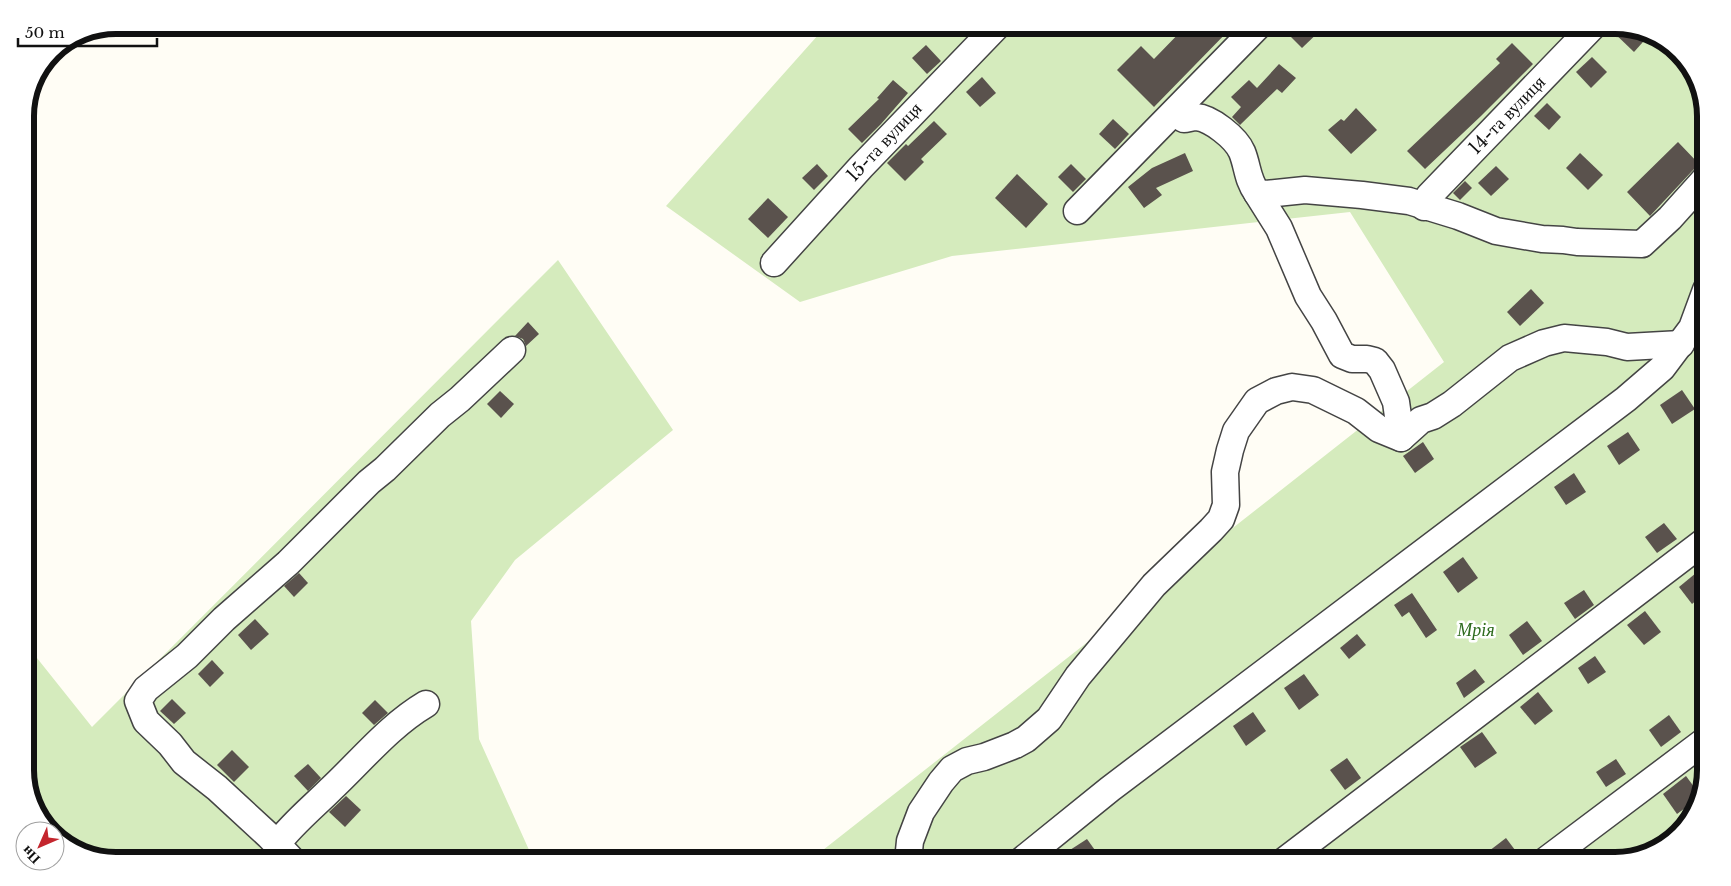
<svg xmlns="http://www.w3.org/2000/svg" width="1731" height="886" font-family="'Libre Baskerville',serif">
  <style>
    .green { fill: #d5ebbd }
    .building { fill: #5a524d }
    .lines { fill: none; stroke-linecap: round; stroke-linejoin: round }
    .minor-casing { stroke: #444; stroke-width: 29 }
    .minor { stroke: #fff; stroke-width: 26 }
    .labels { text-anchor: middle; stroke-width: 5; stroke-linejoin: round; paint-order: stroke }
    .street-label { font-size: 18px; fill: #111; stroke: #fff }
    .park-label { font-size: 18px; font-style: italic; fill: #2f6b1f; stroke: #fff }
    .rim { fill: none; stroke: #111; stroke-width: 6 }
  </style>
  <rect width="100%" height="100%" fill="#fffdf5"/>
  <g class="green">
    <path d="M 827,25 L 1615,25 L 1656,34 L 1691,66 L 1706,110 L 1706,770 L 1697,811 L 1665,846 L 1616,861 L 809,861 L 1444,362 L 1350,212 L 952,256 L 800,302 L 666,206 Z"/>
    <path d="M 558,260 L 673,430 L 515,560 L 471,621 L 479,739 L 534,861 L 116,861 L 75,852 L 55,834 L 55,831 L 52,831 L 40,821 L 25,777 L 25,643 L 92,727 Z"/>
  </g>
  <g class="building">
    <path d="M 1187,25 L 1234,25 L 1154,107 L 1117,70 L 1141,46 L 1154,59 Z"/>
    <path d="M 1294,25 L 1326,25 L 1302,48 L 1286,32 Z"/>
    <path d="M 1609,25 L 1615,25 L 1651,33 L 1634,52 L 1609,28 Z"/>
    <path d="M 1512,43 L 1533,64 L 1481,116 L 1425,169 L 1407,151 L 1500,63 L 1496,59 Z"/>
    <path d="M 926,45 L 941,61 L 927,74 L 912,58 Z"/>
    <path d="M 1592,57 L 1607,72 L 1591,88 L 1576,72 Z"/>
    <path d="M 1279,64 L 1296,78 L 1282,93 L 1277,89 L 1240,125 L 1232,117 L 1241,107 L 1231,97 L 1249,80 L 1257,88 Z"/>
    <path d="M 982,77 L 996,93 L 980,107 L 966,92 Z"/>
    <path d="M 893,80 L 908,93 L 881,124 L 862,143 L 848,129 L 879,99 L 877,98 Z"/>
    <path d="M 1547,103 L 1561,117 L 1549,130 L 1534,116 Z"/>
    <path d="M 1356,108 L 1377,130 L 1351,154 L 1328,130 L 1341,119 L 1344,121 Z"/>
    <path d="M 1113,119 L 1129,134 L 1115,149 L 1099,134 Z"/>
    <path d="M 934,121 L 947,134 L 921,159 L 924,162 L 905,181 L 887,163 L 906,144 L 908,146 Z"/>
    <path d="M 1678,142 L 1700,165 L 1695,168 L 1650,216 L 1627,192 Z"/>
    <path d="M 1185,153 L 1193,171 L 1156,188 L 1162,195 L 1144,208 L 1128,187 L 1152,168 Z"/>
    <path d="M 1580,153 L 1603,175 L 1588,190 L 1566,168 Z"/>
    <path d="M 817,164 L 828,176 L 814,190 L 802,178 Z"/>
    <path d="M 1071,164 L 1086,179 L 1073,192 L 1058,177 Z"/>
    <path d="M 1496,166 L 1509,179 L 1491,196 L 1478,183 Z"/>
    <path d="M 1017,174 L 1048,204 L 1026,228 L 995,198 Z"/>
    <path d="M 1465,181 L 1472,188 L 1460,200 L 1453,193 Z"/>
    <path d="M 768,198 L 788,217 L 768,238 L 748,219 Z"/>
    <path d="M 1531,289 L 1544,303 L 1520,326 L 1507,312 Z"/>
    <path d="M 528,322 L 539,334 L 526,346 L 523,339 L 515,336 Z"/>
    <path d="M 1682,390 L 1695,409 L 1672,424 L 1660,405 Z"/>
    <path d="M 500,391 L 514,404 L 501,418 L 487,404 Z"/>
    <path d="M 1628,432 L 1640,450 L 1619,465 L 1607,446 Z"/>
    <path d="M 1423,442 L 1434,459 L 1415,473 L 1403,456 Z"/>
    <path d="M 1574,473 L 1586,492 L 1566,505 L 1554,487 Z"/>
    <path d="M 1664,523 L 1677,539 L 1657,553 L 1645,537 Z"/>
    <path d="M 1463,557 L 1478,578 L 1458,593 L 1443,572 Z"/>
    <path d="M 299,573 L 308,583 L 294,597 L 284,586 Z"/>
    <path d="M 1696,573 L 1706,586 L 1706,592 L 1692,604 L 1679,587 Z"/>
    <path d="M 1584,590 L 1594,605 L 1575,619 L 1564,603 Z"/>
    <path d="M 1412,593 L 1437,630 L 1426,638 L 1409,612 L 1402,617 L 1394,605 Z"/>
    <path d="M 1645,611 L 1661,632 L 1644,645 L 1627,625 Z"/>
    <path d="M 255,619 L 269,634 L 251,650 L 238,635 Z"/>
    <path d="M 1527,621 L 1542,641 L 1523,655 L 1509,635 Z"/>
    <path d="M 1357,634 L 1366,645 L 1349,659 L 1340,648 Z"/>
    <path d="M 1595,656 L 1606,672 L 1588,684 L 1578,668 Z"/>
    <path d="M 212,660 L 224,673 L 210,687 L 198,674 Z"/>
    <path d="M 1475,669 L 1485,682 L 1464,698 L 1456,683 Z"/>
    <path d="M 1304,674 L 1319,695 L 1299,710 L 1284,688 Z"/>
    <path d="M 1538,692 L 1553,711 L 1535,725 L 1520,707 Z"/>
    <path d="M 172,699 L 186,713 L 174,724 L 160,711 Z"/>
    <path d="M 375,700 L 388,713 L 374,725 L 362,713 Z"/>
    <path d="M 1253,712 L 1266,731 L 1246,746 L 1233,726 Z"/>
    <path d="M 1669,715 L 1681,732 L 1661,747 L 1649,730 Z"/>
    <path d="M 1482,732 L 1497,753 L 1475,768 L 1460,747 Z"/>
    <path d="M 232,750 L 249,767 L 234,782 L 217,765 Z"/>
    <path d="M 1347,758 L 1361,778 L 1345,790 L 1330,770 Z"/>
    <path d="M 1616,759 L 1626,774 L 1606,787 L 1596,772 Z"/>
    <path d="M 308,764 L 321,778 L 308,791 L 294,776 Z"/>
    <path d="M 1686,776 L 1700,795 L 1700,797 L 1677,814 L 1663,794 Z"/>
    <path d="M 346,796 L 361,810 L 345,827 L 329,812 Z"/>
    <path d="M 1506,838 L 1518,854 L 1509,861 L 1476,861 Z"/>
    <path d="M 1087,839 L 1097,853 L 1084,861 L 1077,861 L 1070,850 Z"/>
  </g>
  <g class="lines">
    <defs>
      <g id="minor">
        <path d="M 1174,113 L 1184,119 C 1187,119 1192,117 1196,117 C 1211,118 1236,138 1242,152 C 1248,167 1247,179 1257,193 L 1266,194 L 1305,190 L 1362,195 L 1409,201 L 1458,216 L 1496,231 L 1542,239 L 1563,240 L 1577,242 L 1642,244 L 1670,218 L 1706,178"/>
        <path d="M 1257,193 L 1279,228 L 1308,296 L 1324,321 L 1342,355 L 1352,359 L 1367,359 L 1375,361 L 1382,370 L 1396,402 L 1401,438 L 1421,420 L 1433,416 L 1452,404 L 1510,358 L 1544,343 L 1564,338 L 1607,342 L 1627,347 L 1681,344"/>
        <path d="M 1424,207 L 1429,196 L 1594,25"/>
        <path d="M 1077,211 L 1259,25"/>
        <path d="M 774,263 L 861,167 L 998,25"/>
        <path d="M 277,844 C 293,823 313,807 331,789 C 362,760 389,726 426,704"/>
        <path d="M 293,861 L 269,836 L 217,788 L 184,762 L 170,744 L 146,721 L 138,701 L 146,689 L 187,656 L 224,619 L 288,563 L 369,482 L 385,469 L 440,415 L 460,399 L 512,350"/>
        <path d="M 908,861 L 910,841 L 921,812 L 941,782 L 952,769 L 967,761 L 984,757 L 1015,745 L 1026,739 L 1049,719 L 1078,676 L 1154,585 L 1211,530 L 1221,519 L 1226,505 L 1225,472 L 1230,450 L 1236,431 L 1257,401 L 1276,391 L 1292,387 L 1313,390 L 1356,411 L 1379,429 L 1401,438"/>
        <path d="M 1021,861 L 1110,789 L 1626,399 L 1662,368 L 1692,328 L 1706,290"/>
        <path d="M 1284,861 L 1706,540"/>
        <path d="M 1545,861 L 1706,740"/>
      </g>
    </defs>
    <use href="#minor" class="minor-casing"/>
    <use href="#minor" class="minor"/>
  </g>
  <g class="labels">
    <g class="street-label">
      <text transform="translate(1507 115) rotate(-46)" y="6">14-та вулиця</text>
      <text transform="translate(884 142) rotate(-47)" y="6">15-та вулиця</text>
    </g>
    <g class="park-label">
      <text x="1476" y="636">Мрія</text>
    </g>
  </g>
  <path d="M0 0H1731V886H0ZM116 34H1615A82 82 0 0 1 1697 116V770A82 82 0 0 1 1615 852H116A82 82 0 0 1 34 770V116A82 82 0 0 1 116 34Z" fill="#fff" fill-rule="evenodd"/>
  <path class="rim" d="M116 34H1615A82 82 0 0 1 1697 116V770A82 82 0 0 1 1615 852H116A82 82 0 0 1 34 770V116A82 82 0 0 1 116 34Z"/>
  <g transform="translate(40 846) rotate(225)"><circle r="24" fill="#ffffff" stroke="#a0a0a0"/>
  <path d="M0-4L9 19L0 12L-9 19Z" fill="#c4262e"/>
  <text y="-8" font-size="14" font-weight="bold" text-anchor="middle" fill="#111111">Пн</text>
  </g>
  <path d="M18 38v8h139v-8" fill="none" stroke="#111111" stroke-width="2.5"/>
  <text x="25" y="38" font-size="15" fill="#111111" stroke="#ffffff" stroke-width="4" paint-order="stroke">50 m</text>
</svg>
